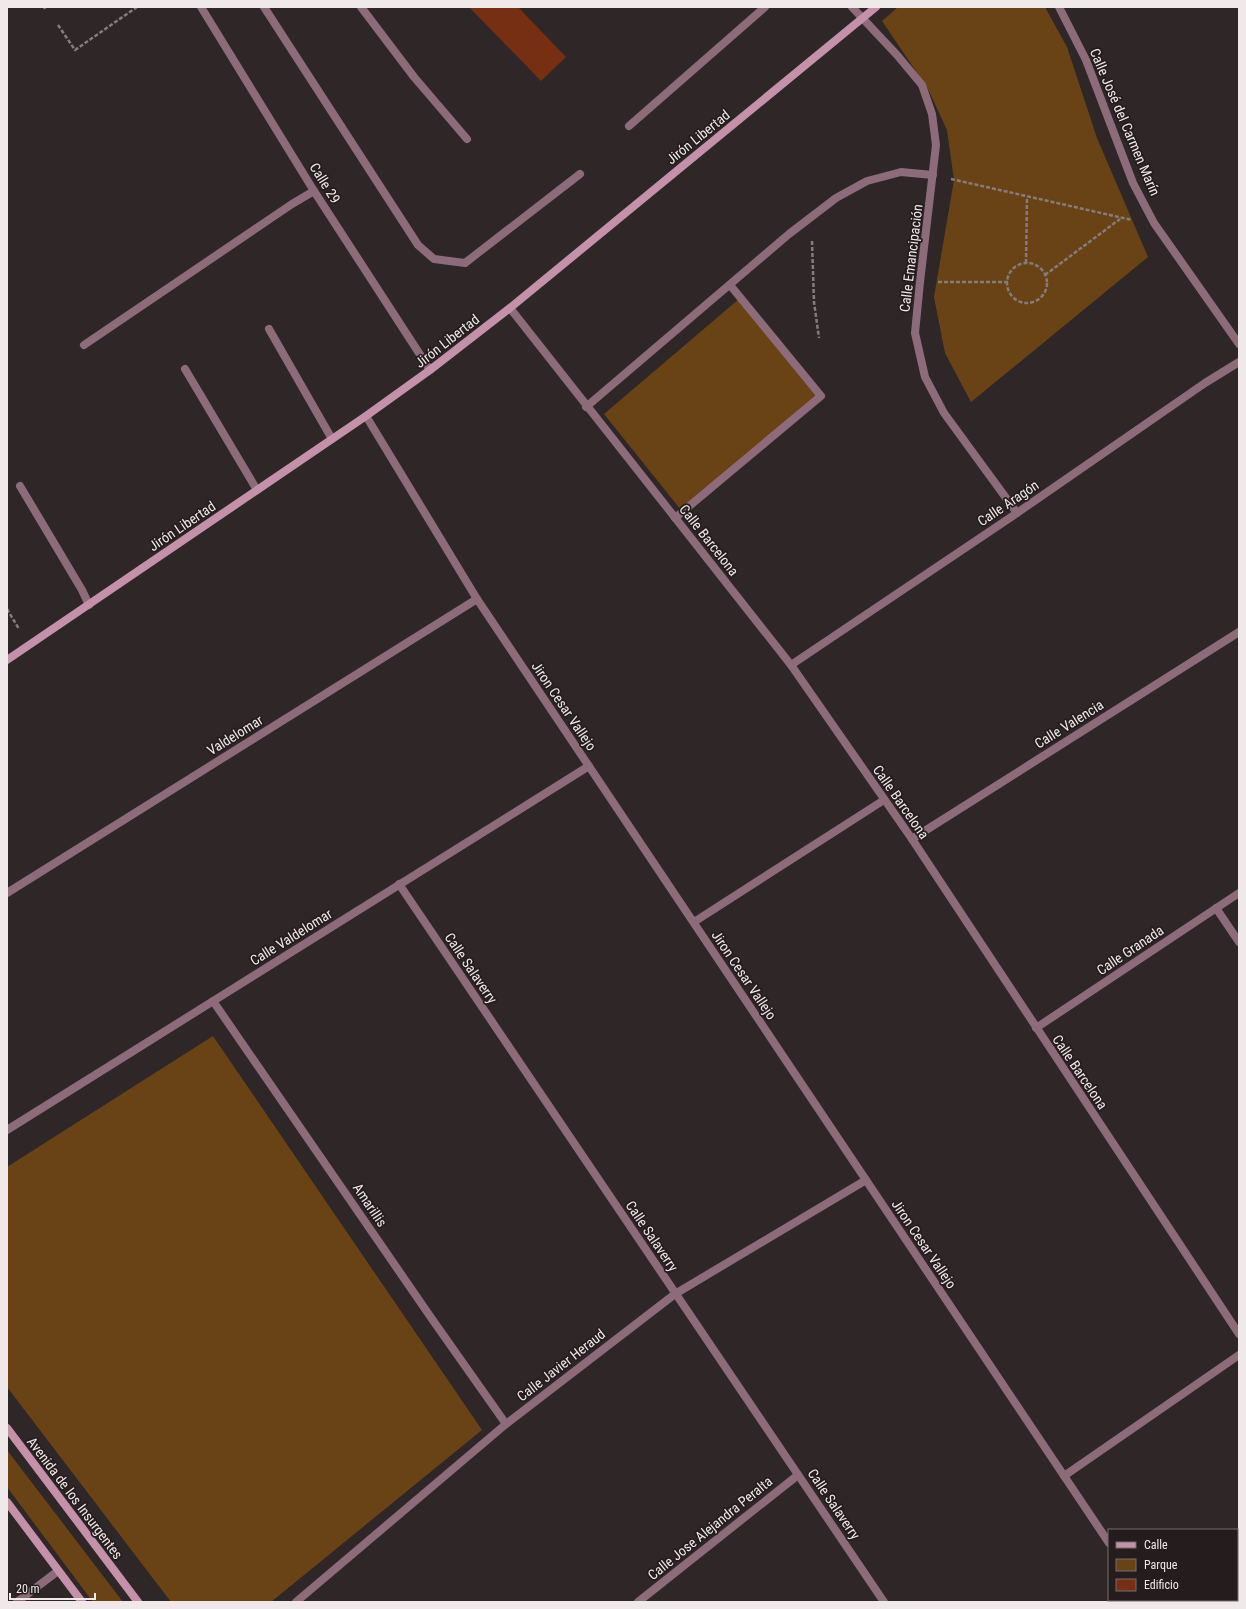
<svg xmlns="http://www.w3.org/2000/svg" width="1246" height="1609" font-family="'Roboto Condensed',sans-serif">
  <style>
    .green { fill: #694315 }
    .building { fill: #762f12 }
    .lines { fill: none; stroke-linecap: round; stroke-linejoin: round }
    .path { stroke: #847c7d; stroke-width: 2.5; stroke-dasharray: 4 2; stroke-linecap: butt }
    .lane { stroke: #8d6b7b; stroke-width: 8 }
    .street { stroke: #8d6b7b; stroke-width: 8 }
    .secondary { stroke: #c590a9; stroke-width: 8 }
    .labels { text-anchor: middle; stroke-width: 3.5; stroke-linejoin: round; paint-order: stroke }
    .street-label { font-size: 14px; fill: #efe9e9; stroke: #251d1d }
  </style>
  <rect width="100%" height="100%" fill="#2f2627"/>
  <g class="green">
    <path d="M 898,7 L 1045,7 L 1067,47 L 1097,138 L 1148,257 L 971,402 L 945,353 L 934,297 L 954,180 L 947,130 L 928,89 L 882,21 Z"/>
    <path d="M 739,299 L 817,396 L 681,510 L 604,414 Z"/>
    <path d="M 213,1036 L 482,1430 L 271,1602 L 171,1602 L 7,1387 L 7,1167 Z"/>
    <path d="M 7,1450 L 123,1602 L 93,1602 L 7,1487 Z"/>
  </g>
  <path class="building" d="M 469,7 L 518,7 L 566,57 L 541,81 Z"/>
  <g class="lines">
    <g class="path">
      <path d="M 44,7 L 45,9"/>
      <path d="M 58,25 L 75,50 L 137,7"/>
      <path d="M 951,179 L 1132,220"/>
      <path d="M 812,241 L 814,302 L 819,338"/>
      <path d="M 1026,263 L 1027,197"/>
      <circle cx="1027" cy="283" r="20"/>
      <path d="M 1045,275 L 1120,219"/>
      <path d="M 938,282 L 1008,282"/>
      <path d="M 7,609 L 19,629"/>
    </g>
    <g class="lane">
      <path d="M 264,7 L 418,245 L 434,259 L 465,263 L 580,174"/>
      <path d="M 361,7 L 414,77 L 467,139"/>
      <path d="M 629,126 L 765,7"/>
      <path d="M 269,329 L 332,439"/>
      <path d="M 84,345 L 292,204 L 314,191"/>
      <path d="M 185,369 L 257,490"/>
      <path d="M 20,486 L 82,590 L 89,605"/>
    </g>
    <g class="street">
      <path d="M 201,7 L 314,191 L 430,370"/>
      <path d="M 852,7 L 897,55 L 922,85 L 932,114 L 936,145 L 920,282 L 915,333 L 925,377 L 944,413 L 1017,513"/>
      <path d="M 1059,7 L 1086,60 L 1133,183 L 1154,223 L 1239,344"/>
      <path d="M 510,308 L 791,665 L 912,839 L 1239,1334"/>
      <path d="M 586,407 L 789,234 L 836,198 L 867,181 L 901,172 L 933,175"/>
      <path d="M 366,416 L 477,599 L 1109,1543"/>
      <path d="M 675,518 L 821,396 L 730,285"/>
      <path d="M 791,665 L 1017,513 L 1205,383 L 1239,362"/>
      <path d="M 912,839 L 1239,632"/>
      <path d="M 399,884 L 884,1602"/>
      <path d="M 7,893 L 477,599"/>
      <path d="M 1216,908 L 1239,942"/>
      <path d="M 694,922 L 884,800"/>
      <path d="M 213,1001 L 432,1319 L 506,1424"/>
      <path d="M 1036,1028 L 1239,893"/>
      <path d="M 7,1130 L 589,766"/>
      <path d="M 1064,1476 L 1239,1355"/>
      <path d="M 1147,1600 L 1148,1602"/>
      <path d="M 17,1602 L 58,1571"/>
      <path d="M 296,1602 L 506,1424 L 675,1294 L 866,1180"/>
      <path d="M 638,1602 L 798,1475"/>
    </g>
    <g class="secondary">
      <path d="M 7,660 L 366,416 L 430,370 L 510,308 L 876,7"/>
      <path d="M 7,1428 L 138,1602"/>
      <path d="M 7,1502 L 82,1602"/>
    </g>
  </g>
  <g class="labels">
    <g class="street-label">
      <text transform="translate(1125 122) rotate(67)" y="5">Calle José del Carmen Marín</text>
      <text transform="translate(698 137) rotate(-39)" y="5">Jirón Libertad</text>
      <text transform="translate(325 183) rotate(58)" y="5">Calle 29</text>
      <text transform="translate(911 258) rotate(-83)" y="5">Calle Emancipación</text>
      <text transform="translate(447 341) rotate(-38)" y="5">Jirón Libertad</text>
      <text transform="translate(1008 503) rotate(-34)" y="5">Calle Aragón</text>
      <text transform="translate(182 526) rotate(-34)" y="5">Jirón Libertad</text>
      <text transform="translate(709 540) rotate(52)" y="5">Calle Barcelona</text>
      <text transform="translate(564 706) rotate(56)" y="5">Jiron Cesar Vallejo</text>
      <text transform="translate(1069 724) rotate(-32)" y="5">Calle Valencia</text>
      <text transform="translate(235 735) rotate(-32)" y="5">Valdelomar</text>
      <text transform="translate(901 802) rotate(55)" y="5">Calle Barcelona</text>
      <text transform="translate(291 937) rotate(-32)" y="5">Calle Valdelomar</text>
      <text transform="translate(1130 950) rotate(-34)" y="5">Calle Granada</text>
      <text transform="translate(471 968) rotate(56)" y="5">Calle Salaverry</text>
      <text transform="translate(744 975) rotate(56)" y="5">Jiron Cesar Vallejo</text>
      <text transform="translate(1080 1072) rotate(56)" y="5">Calle Barcelona</text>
      <text transform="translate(370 1205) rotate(56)" y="5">Amarillis</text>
      <text transform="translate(652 1236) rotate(56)" y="5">Calle Salaverry</text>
      <text transform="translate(924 1244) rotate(56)" y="5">Jiron Cesar Vallejo</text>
      <text transform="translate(561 1365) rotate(-38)" y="5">Calle Javier Heraud</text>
      <text transform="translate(75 1498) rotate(53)" y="5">Avenida de los Insurgentes</text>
      <text transform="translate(834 1504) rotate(56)" y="5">Calle Salaverry</text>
      <text transform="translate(710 1528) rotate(-39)" y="5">Calle Jose Alejandra Peralta</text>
    </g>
  </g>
  <rect width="1246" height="1609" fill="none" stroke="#efe9e9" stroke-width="16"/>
  <rect x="1108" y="1529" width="130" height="72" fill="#251d1d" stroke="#766f6f"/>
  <rect x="1116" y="1542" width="20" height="6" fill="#c590a9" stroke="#766f6f"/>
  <text x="1144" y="1549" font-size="12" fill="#efe9e9">Calle</text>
  <rect x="1116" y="1559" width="20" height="12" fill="#694315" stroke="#766f6f"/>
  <text x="1144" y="1569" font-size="12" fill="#efe9e9">Parque</text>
  <rect x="1116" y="1579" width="20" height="12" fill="#762f12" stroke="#766f6f"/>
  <text x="1144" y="1589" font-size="12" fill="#efe9e9">Edificio</text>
  <path d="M10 1593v6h85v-6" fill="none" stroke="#efe9e9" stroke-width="2"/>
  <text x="16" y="1593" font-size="12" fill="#efe9e9" stroke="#251d1d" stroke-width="3" paint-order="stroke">20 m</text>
</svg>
